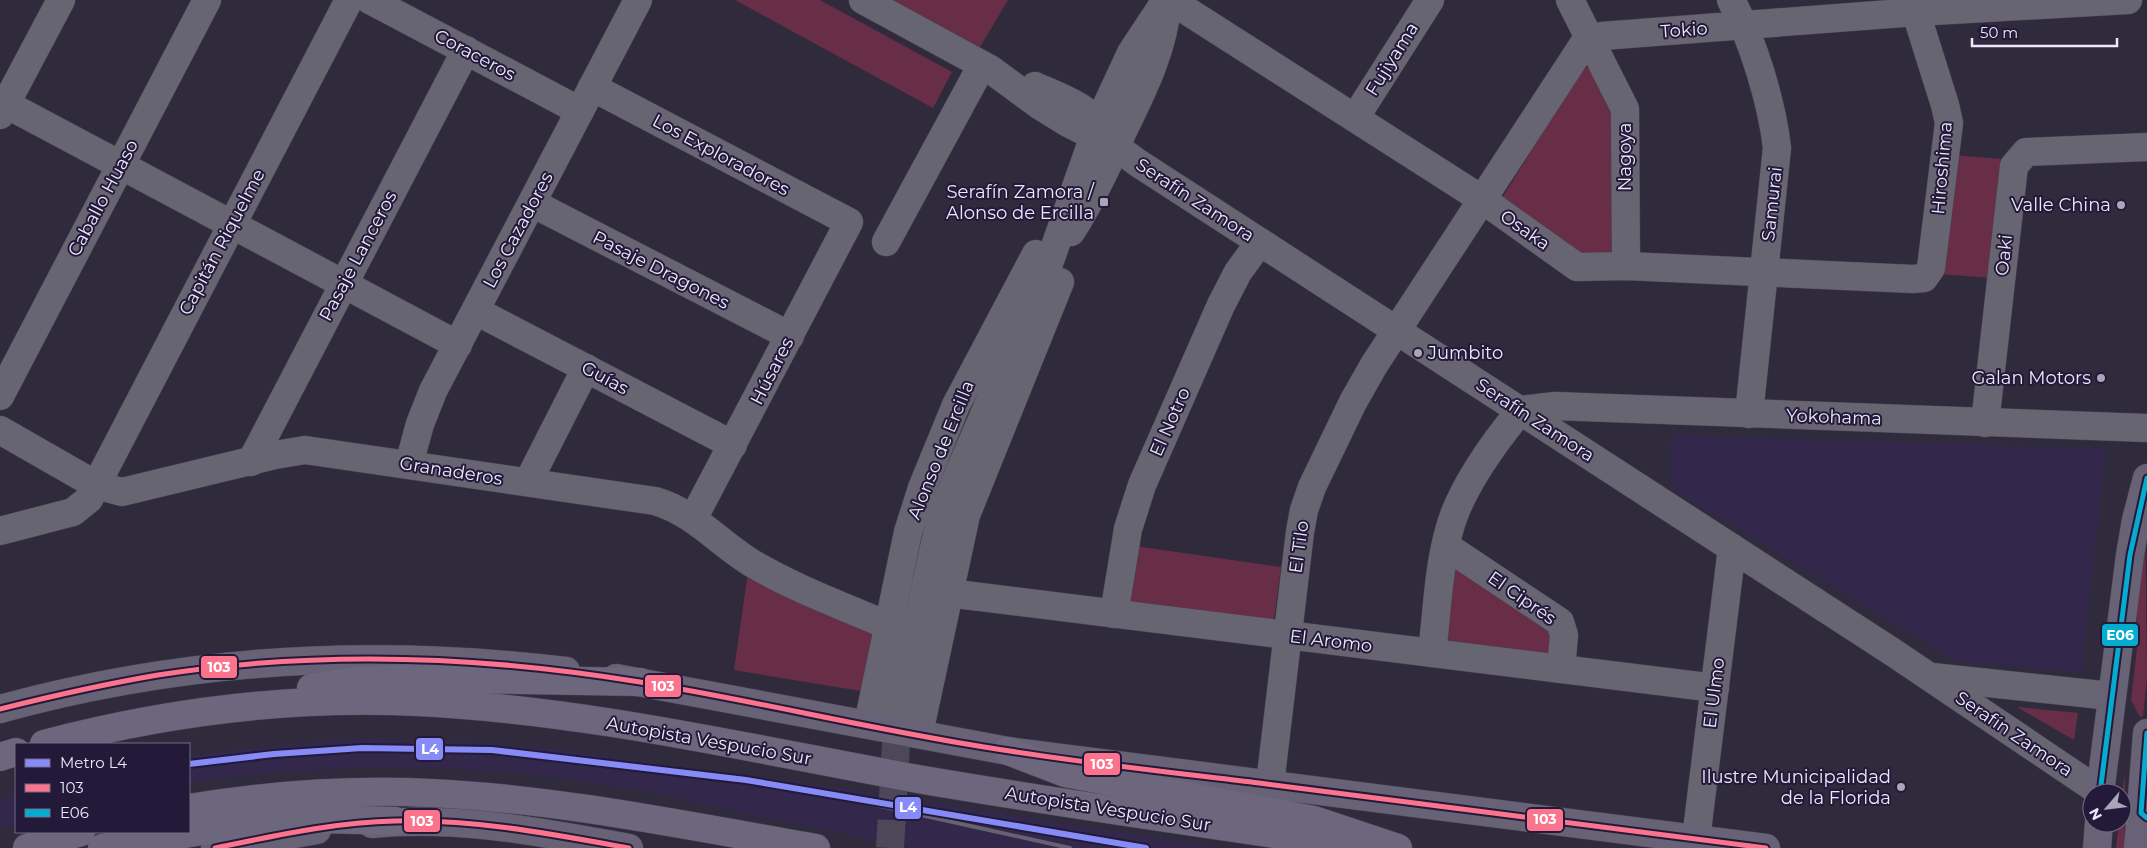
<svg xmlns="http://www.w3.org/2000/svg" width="2147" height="848" font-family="Montserrat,sans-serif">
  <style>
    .built { fill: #33284c }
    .green { fill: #682e48 }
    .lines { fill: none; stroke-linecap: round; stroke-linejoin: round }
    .minor-tunnel { stroke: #4c4759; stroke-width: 28; stroke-dasharray: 28 14; stroke-linecap: butt }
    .minor-casing { stroke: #4b4756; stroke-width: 29 }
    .major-casing { stroke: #4b4756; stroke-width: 29 }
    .highway-casing { stroke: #4b4756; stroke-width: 29 }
    .minor { stroke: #686573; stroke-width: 28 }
    .major { stroke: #676275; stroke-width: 28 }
    .highway { stroke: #6d677d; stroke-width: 28 }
    .rail { stroke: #676270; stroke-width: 4 }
    .bus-1-casing { stroke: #231a39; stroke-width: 9 }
    .bus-2-casing { stroke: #231a39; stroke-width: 9 }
    .bus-1 { stroke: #fc738d; stroke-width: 5 }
    .bus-2 { stroke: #06acd0; stroke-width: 5 }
    .metro-1-casing { stroke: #231a39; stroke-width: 10 }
    .metro-1 { stroke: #868bf8; stroke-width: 6 }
    .poi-dot { fill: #aaa5b9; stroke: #231a39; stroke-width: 2 }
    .labels { text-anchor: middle; stroke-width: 4; stroke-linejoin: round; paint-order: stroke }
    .street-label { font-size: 18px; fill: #ece7fc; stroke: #231a39 }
    .poi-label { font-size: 18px; fill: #ece7fc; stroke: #231a39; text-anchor: end }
    .line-badge { stroke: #231a39; stroke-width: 2 }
    .badge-label { font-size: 14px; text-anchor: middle; font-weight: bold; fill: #fff }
  </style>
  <rect width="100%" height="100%" fill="#302b3c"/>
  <g class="built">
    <path d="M 1670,435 L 2106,449 L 2081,672 L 1957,661 L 1671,488 Z"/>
    <path d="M 361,739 L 457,741 L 548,748 L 832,787 L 1220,848 L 925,848 L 868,839 L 654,793 L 601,783 L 508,771 L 411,767 L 360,767 L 266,773 L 189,783 L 189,756 L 283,744 Z"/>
    <path d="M 16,795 L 16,824 L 0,829 L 0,800 Z"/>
  </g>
  <g class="green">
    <path d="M 735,0 L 820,0 L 952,72 L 933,108 Z"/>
    <path d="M 888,0 L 1008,0 L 980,47 Z"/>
    <path d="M 1597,64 L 1613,102 L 1611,261 L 1580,259 L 1496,208 L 1581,70 Z"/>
    <path d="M 1952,155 L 2002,159 L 1991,278 L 1941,274 Z"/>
    <path d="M 2145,509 L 2147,678 L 2143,716 L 2140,717 L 2131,700 L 2137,648 L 2136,585 Z"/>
    <path d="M 1135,546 L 1281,567 L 1273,626 L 1127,605 Z"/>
    <path d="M 1448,560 L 1551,630 L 1550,660 L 1437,645 Z"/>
    <path d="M 748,572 L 871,632 L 874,636 L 867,692 L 734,670 Z"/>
    <path d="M 2017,707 L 2078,713 L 2074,740 Z"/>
    <path d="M 2125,773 L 2124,848 L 2116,848 L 2119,823 L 2122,823 L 2122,793 Z"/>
  </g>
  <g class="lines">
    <path class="minor-tunnel" d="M 890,848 L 898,710"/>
    <defs>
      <g id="minor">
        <path d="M 370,0 L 580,111"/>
        <path d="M 863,0 L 990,69 L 1039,105 L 1068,123 L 1116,147 L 1138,163 L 1894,653 L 2100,792"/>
        <path d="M 1170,0 L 1483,200 L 1577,267 L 1626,266 L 1913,279 L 1924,278 L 1931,268 L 1949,123 L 1945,105 L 1912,0"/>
        <path d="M 1570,0 L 1625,109 L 1626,266"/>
        <path d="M 1731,0 C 1753,40 1772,103 1777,148 L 1749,414"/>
        <path d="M 1035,86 C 1067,100 1090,107 1110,137"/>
        <path d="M 592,87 L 849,222 L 693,519"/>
        <path d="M 6,104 L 458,345"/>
        <path d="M 0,115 L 61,0"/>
        <path d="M 1355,118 L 1430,0"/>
        <path d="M 532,203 L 790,336"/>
        <path d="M 1071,232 C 1091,201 1107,167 1122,133 C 1142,92 1164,49 1167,4"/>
        <path d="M 886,242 L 982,65"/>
        <path d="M 476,311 L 733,445"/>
        <path d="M 0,396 L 207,0"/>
        <path d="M 1985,423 L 2014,166 L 2026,152 L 2147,147"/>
        <path d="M 0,430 L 96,485 L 122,492 L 275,455 L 305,450 L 655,501 C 693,512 717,541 750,562 C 793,588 843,606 889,626"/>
        <path d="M 251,462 L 466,50"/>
        <path d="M 409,464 L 420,424 L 433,391 L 638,0"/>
        <path d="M 528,482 L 586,368"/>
        <path d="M 0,531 L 73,512 L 89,499 L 349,0"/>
        <path d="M 1446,546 L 1560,622 L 1564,635 L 1561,669"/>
        <path d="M 948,593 L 1715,688"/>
        <path d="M 1114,614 L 1128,529 L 1142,485 L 1221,305 L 1238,272 L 1260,242"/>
        <path d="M 1432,653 C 1437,613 1438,570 1449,531 C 1459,491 1494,442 1521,410 L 1555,406 L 2147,428"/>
        <path d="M 1932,677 L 2111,696"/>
        <path d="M 898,710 L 942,512 L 1047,269 L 1099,122 L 1131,53 L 1166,0"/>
        <path d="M 868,724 L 908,532 L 922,488 L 956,405 L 1036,254"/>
        <path d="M 919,733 L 966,515 L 1060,282"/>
        <path d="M 1270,784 L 1300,532 L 1304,510 L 1312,487 L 1353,402 L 1374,365 L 1585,42 L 1591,38 L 1602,36 L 1916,12 L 2128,0"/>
        <path d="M 1696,839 L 1732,548"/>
      </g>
      <g id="major">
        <path d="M 616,678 L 1008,751 L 1766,848"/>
        <path d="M 0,709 C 185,658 375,648 566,671"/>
        <path d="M 2100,793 L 2130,555 L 2136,520 L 2147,478"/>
        <path d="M 372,824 C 457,815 545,833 629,848"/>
        <path d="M 215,848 L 317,830"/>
        <path d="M 2097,848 L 2099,823"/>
        <path d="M 2138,848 L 2147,733"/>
      </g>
      <g id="highway">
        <path d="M 311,688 L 355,681 L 414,678 L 640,682"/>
        <path d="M 44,744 C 165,712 292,696 418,702 C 586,710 752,749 918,779 C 1069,805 1220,826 1372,848"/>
        <path d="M 1008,751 L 1065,773 L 1314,820 L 1398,848"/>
        <path d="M 0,757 L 16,752"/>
        <path d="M 189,808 C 268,795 350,789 430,793 C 560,799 688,826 816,848"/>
        <path d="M 27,848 L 81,832"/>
        <path d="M 102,848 L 243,824 L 320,819 L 395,821"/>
      </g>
    </defs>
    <use href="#minor" class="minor-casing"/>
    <use href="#major" class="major-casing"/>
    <use href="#highway" class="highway-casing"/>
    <use href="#minor" class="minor"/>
    <use href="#major" class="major"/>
    <use href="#highway" class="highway"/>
    <path class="rail" d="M 826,794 L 1070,848"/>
    <defs>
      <g id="bus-1">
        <path d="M 0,709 C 52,696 105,684 158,675 C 317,650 482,656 640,682 C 764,702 886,733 1010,751 C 1093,764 1176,773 1259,783 C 1428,805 1597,826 1766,848"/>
        <path d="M 215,848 C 274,836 335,822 395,821 C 474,819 552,834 629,848"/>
      </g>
      <g id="bus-2">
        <path d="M 2147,733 L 2141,813 L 2147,818"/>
        <path d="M 2100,793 L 2130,555 L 2147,478"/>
      </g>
    </defs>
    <use href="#bus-1" class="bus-1-casing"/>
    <use href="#bus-2" class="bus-2-casing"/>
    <use href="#bus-1" class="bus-1"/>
    <use href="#bus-2" class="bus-2"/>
    <defs>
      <path id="metro-1" d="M 189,764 L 274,754 L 362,748 L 492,750 L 746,780 L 1146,848"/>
    </defs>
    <use href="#metro-1" class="metro-1-casing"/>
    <use href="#metro-1" class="metro-1"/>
  </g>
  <g class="poi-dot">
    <rect x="1099" y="197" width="10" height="10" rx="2.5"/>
    <circle cx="2121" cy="205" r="5"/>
    <circle cx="1418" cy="353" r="5"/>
    <circle cx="2101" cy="378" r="5"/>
    <circle cx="1901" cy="787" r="5"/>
  </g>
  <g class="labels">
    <g class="street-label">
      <text transform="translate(1684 30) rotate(-4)" y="6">Tokio</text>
      <text transform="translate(475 55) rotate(28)" y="6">Coraceros</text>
      <text transform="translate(1392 59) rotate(-58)" y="6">Fujiyama</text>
      <text transform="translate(721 155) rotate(28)" y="6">Los Exploradores</text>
      <text transform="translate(1625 157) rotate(-90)" y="6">Nagoya</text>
      <text transform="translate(1942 168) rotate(-85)" y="6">Hiroshima</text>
      <text transform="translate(103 198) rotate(-62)" y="6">Caballo Huaso</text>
      <text transform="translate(1195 200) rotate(33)" y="6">Serafín Zamora</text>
      <text transform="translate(1772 204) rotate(-84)" y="6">Samurai</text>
      <text transform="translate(518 230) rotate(-62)" y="6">Los Cazadores</text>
      <text transform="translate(1525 230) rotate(35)" y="6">Osaka</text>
      <text transform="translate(222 242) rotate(-62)" y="6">Capitán Riquelme</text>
      <text transform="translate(2004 255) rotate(-84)" y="6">Oaki</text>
      <text transform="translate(358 256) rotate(-62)" y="6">Pasaje Lanceros</text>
      <text transform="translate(661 270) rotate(27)" y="6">Pasaje Dragones</text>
      <text transform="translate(772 371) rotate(-63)" y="6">Húsares</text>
      <text transform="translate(605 378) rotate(28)" y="6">Guías</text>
      <text transform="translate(1834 417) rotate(2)" y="6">Yokohama</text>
      <text transform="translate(1535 420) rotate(33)" y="6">Serafín Zamora</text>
      <text transform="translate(1170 422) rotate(-66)" y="6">El Notro</text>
      <text transform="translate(941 450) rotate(-68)" y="6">Alonso de Ercilla</text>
      <text transform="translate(451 471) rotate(9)" y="6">Granaderos</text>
      <text transform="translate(1299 547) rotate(-82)" y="6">El Tilo</text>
      <text transform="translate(1522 598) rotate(35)" y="6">El Ciprés</text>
      <text transform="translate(1331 641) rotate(7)" y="6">El Aromo</text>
      <text transform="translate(1714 693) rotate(-83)" y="6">El Ulmo</text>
      <text transform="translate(2014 734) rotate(34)" y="6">Serafín Zamora</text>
      <text transform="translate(709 741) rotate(10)" y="6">Autopista Vespucio Sur</text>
      <text transform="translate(1108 809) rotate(9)" y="6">Autopista Vespucio Sur</text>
    </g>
    <g class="poi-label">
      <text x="1094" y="198">Serafín Zamora /<tspan x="1094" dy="21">Alonso de Ercilla</tspan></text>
      <text x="2111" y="211">Valle China</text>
      <text x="1428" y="359" text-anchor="start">Jumbito</text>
      <text x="2091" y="384">Galan Motors</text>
      <text x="1891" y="783">Ilustre Municipalidad<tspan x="1891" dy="21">de la Florida</tspan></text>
    </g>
  </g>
  <g class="line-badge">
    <rect x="2101" y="623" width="38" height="24" rx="5" fill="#06acd0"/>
    <rect x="200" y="655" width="38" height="24" rx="5" fill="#fc738d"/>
    <rect x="644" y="674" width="38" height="24" rx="5" fill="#fc738d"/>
    <rect x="415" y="737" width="29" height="24" rx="5" fill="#868bf8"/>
    <rect x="1083" y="752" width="38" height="24" rx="5" fill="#fc738d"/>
    <rect x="894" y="796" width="28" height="24" rx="5" fill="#868bf8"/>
    <rect x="1526" y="808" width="38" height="24" rx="5" fill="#fc738d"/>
    <rect x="403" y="809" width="38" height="24" rx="5" fill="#fc738d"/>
  </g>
  <g class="badge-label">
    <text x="2120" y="640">E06</text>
    <text x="219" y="672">103</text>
    <text x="663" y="691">103</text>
    <text x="430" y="754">L4</text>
    <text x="1102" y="769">103</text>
    <text x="908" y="812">L4</text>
    <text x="1545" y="824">103</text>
    <text x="422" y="826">103</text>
  </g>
  <rect x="15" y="743" width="175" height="90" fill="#231a39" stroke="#736c87"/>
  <rect x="25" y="759" width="25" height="8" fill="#868bf8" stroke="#736c87"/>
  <text x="60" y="768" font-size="15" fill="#ece7fc">Metro L4</text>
  <rect x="25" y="784" width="25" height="8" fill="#fc738d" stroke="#736c87"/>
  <text x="60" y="793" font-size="15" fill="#ece7fc">103</text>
  <rect x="25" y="809" width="25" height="8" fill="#06acd0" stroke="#736c87"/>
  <text x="60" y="818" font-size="15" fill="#ece7fc">E06</text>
  <g transform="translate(2107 808) rotate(242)"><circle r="24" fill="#231a39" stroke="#736c87"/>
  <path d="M0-4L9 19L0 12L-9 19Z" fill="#aaa5b9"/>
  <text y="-8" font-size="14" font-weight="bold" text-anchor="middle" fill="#ece7fc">N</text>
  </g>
  <path d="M1972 38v8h145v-8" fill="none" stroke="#ece7fc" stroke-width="2.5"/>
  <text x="1980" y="38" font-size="15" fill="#ece7fc" stroke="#231a39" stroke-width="4" paint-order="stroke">50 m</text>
</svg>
